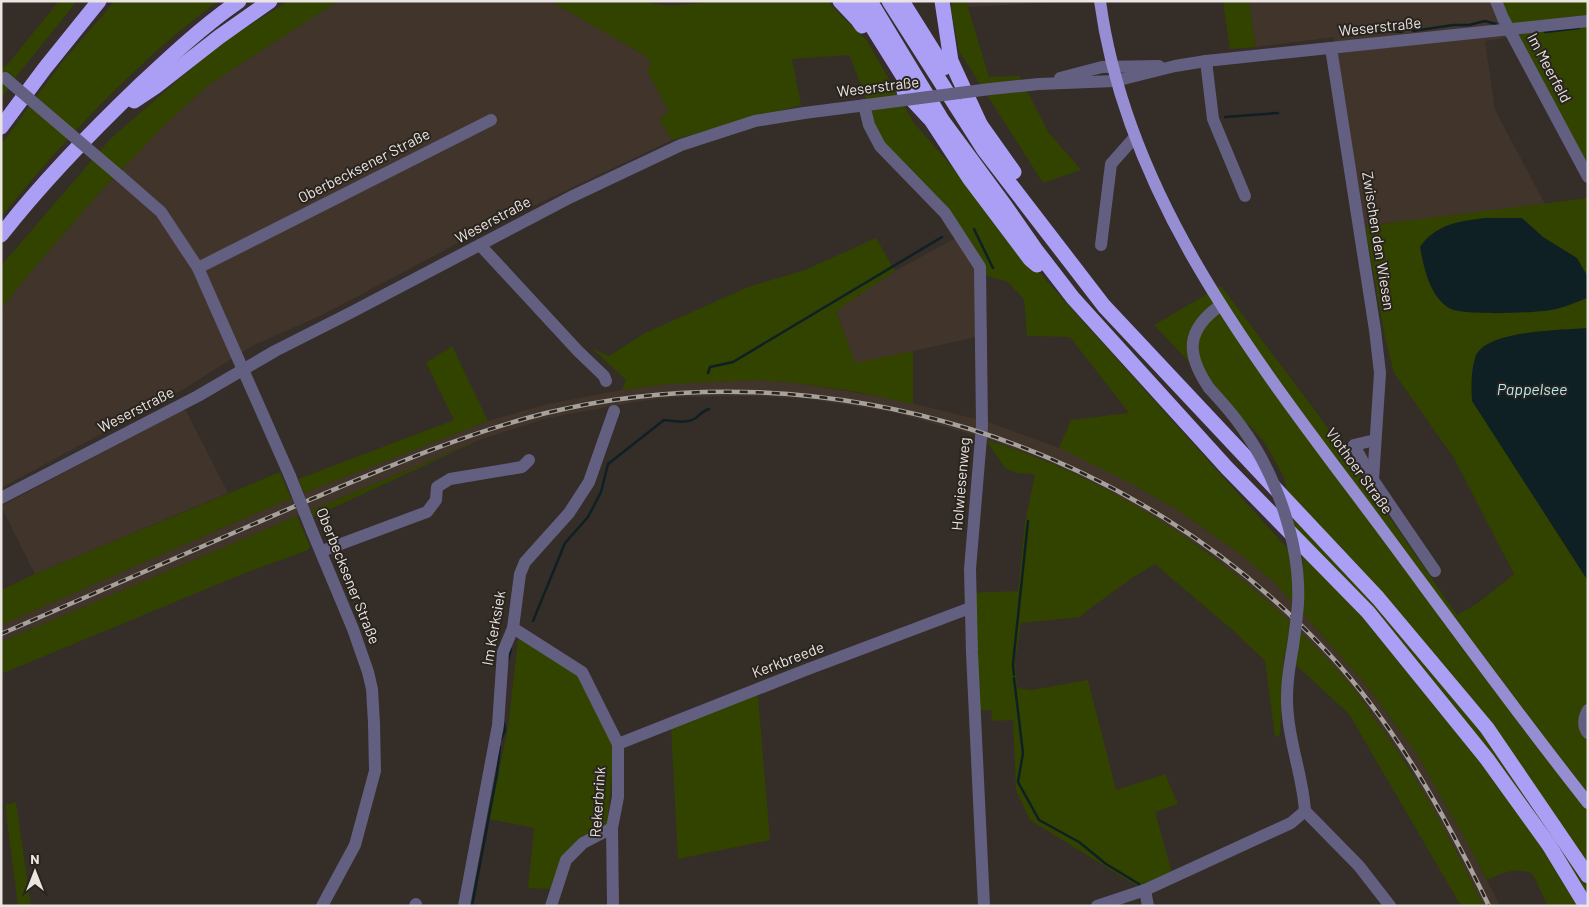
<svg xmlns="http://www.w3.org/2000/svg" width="1589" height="907" font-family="Barlow,sans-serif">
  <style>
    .built { fill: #41352b }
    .green { fill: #324300 }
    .water { fill: #0f2024 }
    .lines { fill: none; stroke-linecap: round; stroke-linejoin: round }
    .stream { stroke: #0f2024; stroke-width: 2.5 }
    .minor { stroke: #635f81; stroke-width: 12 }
    .major { stroke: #968dd3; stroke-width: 12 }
    .highway { stroke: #aa9ff4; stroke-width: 15 }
    .rail-casing { stroke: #a7a19d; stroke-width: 4.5 }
    .rail { stroke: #2a241f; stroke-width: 2.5; stroke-dasharray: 8; stroke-linecap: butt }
    .minor-bridge { stroke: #635f81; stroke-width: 12 }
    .labels { text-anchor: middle; stroke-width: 4; stroke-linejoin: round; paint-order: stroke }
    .street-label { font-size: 15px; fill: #eae5e2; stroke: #2a241f }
    .water-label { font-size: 16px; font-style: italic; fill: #b1ebf5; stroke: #2a241f }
  </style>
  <rect width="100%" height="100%" fill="#342d28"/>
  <g class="built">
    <path d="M 338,1 L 550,1 L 646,56 L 651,65 L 647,70 L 669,112 L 659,119 L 672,140 L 479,232 L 322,315 L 252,346 L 184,389 L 1,488 L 1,309 L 35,267 L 101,191 L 167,123 L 207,86 Z"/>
    <path d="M 966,1 L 1073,1 L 968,7 Z"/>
    <path d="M 1249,1 L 1489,1 L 1507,38 L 1485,41 L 1495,110 L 1545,204 L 1365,226 L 1334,37 L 1256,47 Z"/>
    <path d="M 961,235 L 981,267 L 985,335 L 855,364 L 836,310 L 895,271 Z"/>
    <path d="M 756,380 L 797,383 L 894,399 L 988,422 L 1059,448 L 1130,483 L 1178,510 L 1240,554 L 1273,581 L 1364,682 L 1417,754 L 1470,848 L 1500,906 L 1484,906 L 1458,854 L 1406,762 L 1355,690 L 1315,647 L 1264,598 L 1208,552 L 1138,508 L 1083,477 L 1038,457 L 978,436 L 892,412 L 809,399 L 755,396 L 672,397 L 635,402 L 548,418 L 482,439 L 311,510 L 1,642 L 1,625 L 291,498 L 488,421 L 548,404 L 622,390 L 669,384 Z"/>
    <path d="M 185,409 L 228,493 L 35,574 L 1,506 Z"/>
  </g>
  <g class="green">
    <path d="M 59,1 L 77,1 L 19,73 L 1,99 L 1,69 L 8,64 Z"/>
    <path d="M 115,1 L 218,1 C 137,61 64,139 1,217 L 1,145 L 63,61 Z"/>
    <path d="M 289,1 L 338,1 L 207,86 L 167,123 L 101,191 L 35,267 L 1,309 L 1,266 L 110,139 L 222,42 Z"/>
    <path d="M 550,1 L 637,1 L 670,6 L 720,1 L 827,1 L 867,41 L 914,123 L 961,177 L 1045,279 L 1304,567 L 1284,477 L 1263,440 L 1154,325 L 1221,286 L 1320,417 L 1457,615 L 1478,603 L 1514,574 L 1454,458 L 1394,373 L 1385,337 L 1365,226 L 1588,198 L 1588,906 L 1548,906 L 1532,873 C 1512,868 1505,872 1487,880 L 1470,848 L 1417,754 L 1364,682 L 1273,581 L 1240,554 L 1178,510 L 1130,483 L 1059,448 L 1071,420 L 1129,413 L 1070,337 L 1027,336 L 1024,299 L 1008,282 L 984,275 L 981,267 L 886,146 L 871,125 L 864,92 L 849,55 L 792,59 L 801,105 L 672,140 L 659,119 L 669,112 L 647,70 L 651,65 L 646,56 Z"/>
    <path d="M 952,1 L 966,1 L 989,77 L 1019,76 L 1049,133 L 1081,170 L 1043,183 L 959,51 L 951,9 Z"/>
    <path d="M 1223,1 L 1249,1 L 1256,47 L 1230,49 Z"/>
    <path d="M 1489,1 L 1588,1 L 1588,165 L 1496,17 Z"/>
    <path d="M 876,238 L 895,271 L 836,311 L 855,363 L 913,351 L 913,404 L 857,392 L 797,383 L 757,380 L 669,384 L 622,390 L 626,380 L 592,348 L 609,356 L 645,333 L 748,287 L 805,270 Z"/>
    <path d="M 452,346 L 488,421 L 304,493 L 298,479 L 454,420 L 426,363 Z"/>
    <path d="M 482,439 L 313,517 L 311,510 Z"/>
    <path d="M 986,440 C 1127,482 1259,578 1354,689 C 1363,701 1371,714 1380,726 C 1421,782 1453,844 1484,906 L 1461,906 L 1349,714 L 1284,654 L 1280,735 L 1275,737 L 1265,661 L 1237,634 L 1155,564 L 1132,578 L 1092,607 L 1080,617 L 1021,623 L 1015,660 L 1017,688 L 1031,690 L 1088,680 L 1116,790 L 1165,774 L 1178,804 L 1155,812 L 1172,873 L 1137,886 L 1030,820 L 1016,790 L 1013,720 L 992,721 L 991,710 L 972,710 L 968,593 L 1018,591 L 1025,523 L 1035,474 L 1017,473 L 1005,468 Z"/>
    <path d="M 280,472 L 291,498 L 1,625 L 1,590 L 35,574 Z"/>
    <path d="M 297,516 L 310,546 L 308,550 L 245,573 L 1,674 L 1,642 Z"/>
    <path d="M 518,639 L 549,649 L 581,674 L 615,747 L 607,824 L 566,854 L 552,889 L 528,888 L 534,828 L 489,819 L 508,728 Z"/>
    <path d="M 756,693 L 758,697 L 770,840 L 678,859 L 671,727 Z"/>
    <path d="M 16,802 L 31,906 L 18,906 L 5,805 Z"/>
  </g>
  <g class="water">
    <path d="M 1486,218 L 1522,218 L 1543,237 L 1577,258 L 1588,277 L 1588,298 C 1576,302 1564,308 1551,310 C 1535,313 1461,316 1449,308 C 1429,295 1424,268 1420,247 C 1436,224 1459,221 1486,218 Z"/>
    <path d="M 1588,328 L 1588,581 L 1472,401 C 1471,387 1471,371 1475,358 C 1483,330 1563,330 1588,328 Z"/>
  </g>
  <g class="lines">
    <g class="stream">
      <path d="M 1413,31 L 1453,25 L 1469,25 L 1485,21 L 1496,24"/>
      <path d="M 1545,32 L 1579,28"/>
      <path d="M 1351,35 L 1390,31 L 1402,32"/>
      <path d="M 1225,117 L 1278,113"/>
      <path d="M 974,229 L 993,268"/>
      <path d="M 708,373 L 710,367 L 733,362 L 942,237"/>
      <path d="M 533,621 L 565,543 L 588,517 L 601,492 L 608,464 L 664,420 C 674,421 686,424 696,418 C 700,414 703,411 709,409"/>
      <path d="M 508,660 L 511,649"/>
      <path d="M 1014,675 L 1013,664 L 1028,521"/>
      <path d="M 1014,678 L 1023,753 L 1018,782 L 1039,820 L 1079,842 L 1106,864 L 1139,884"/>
      <path d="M 501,739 L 505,731 L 504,723"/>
      <path d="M 472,906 L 497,774 L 500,747"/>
    </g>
    <g class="minor">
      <path d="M 1496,1 L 1503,18 L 1588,177"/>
      <path d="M 1331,48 L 1375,330 L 1380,373 L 1373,480 L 1435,571"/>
      <path d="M 1206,61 L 1213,119 L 1245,196"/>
      <path d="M 1060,78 L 1102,67 L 1159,66"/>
      <path d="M 990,89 L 1039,84 L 1115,81 L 1175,66 L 1206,61 L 1588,21"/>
      <path d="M 864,105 L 869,125 L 880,146 L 945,213 L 980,267 L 982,426 L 970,569 L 972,653 L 984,906"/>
      <path d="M 121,177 L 161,212 L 198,268 L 290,476"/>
      <path d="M 480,245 L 578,351 L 604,376 L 606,381"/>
      <path d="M 1101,245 L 1111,164 L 1134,138"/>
      <path d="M 198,268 L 491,120"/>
      <path d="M 1209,388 C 1186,354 1185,330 1221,305"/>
      <path d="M 1373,480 L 1354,445 L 1375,440"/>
      <path d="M 1,498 L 198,396 L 275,351 L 352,312 L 571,197 L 681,145 L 755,121 L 804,113 L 882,103"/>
      <path d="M 312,531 L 353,629 L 368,672 L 372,689 L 374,723 L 375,771 L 355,845 L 322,906"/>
      <path d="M 322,551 L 427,512 L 436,500 L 437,487 L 450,479 L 522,467 L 529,460"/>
      <path d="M 513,628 L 582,672 L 618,744 L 618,797 L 612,828 L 613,906"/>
      <path d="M 1293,646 C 1289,669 1285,692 1288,716 C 1291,748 1303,779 1305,811 L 1359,866 L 1390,906"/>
      <path d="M 1588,710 C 1584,717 1582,726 1588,733"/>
      <path d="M 618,744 L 803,671 L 970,608"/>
      <path d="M 1145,890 L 1148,906"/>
      <path d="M 415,906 L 416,904"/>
      <path d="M 464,906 L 498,725 L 503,652 L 513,628 L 520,574 L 525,562 L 569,513 L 589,482 L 614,411"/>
      <path d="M 551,906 L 566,860 L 583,843 L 612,828"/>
      <path d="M 1097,906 L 1145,890 L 1291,823 L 1305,811"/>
    </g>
    <path class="major" d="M 1100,1 C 1127,202 1261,367 1379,525 C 1448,618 1516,712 1588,803"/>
    <g class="highway">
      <path d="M 840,1 L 857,19 L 862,26"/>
      <path d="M 856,1 L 916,97"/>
      <path d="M 870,1 L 942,120 L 1006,207 L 1036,250 L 1073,298 L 1227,468 L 1368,612 L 1487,759 L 1549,845 L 1586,906"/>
      <path d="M 889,1 L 984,150 L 1104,306 L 1378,598 L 1487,728 L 1588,876"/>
      <path d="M 902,1 L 944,68"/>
      <path d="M 942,1 L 951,61 L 980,124"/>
      <path d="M 904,91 L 929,118"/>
      <path d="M 134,101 L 155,87 L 219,37 L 270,1"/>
      <path d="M 975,117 L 1014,172"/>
      <path d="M 931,120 L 969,178 L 1030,259 L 1037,265"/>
      <path d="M 1,127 L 45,68 L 99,1"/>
      <path d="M 1,235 C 43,181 91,132 140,85 C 172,55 203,26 239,1"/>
    </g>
    <defs>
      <path id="rail" d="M 1,634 C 103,589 205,545 307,501 C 385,468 463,434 546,413 C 826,345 1135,443 1330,655 C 1397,728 1446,817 1489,906"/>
    </defs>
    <use href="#rail" class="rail-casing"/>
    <use href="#rail" class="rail"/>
    <g class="minor-bridge">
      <path d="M 5,78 L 121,177"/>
      <path d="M 882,103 L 990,89"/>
      <path d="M 1209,388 C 1221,401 1233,414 1243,429 C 1277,476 1301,546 1298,604 C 1297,618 1295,632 1293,646"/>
      <path d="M 290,476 L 312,531"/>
    </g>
  </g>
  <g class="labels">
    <g class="street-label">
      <text transform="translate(1380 27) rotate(-6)" y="5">Weserstraße</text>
      <text transform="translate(1549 68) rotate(62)" y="5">Im Meerfeld</text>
      <text transform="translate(878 87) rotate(-7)" y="5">Weserstraße</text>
      <text transform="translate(364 166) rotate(-27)" y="5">Oberbecksener Straße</text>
      <text transform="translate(493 220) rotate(-28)" y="5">Weserstraße</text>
      <text transform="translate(1378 241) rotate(81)" y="5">Zwischen den Wiesen</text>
      <text transform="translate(136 410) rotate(-27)" y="5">Weserstraße</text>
      <text transform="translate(1359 471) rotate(54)" y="5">Vlothoer Straße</text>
      <text transform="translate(961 484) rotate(-85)" y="5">Holwiesenweg</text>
      <text transform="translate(348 576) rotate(68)" y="5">Oberbecksener Straße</text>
      <text transform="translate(494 628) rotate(-80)" y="5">Im Kerksiek</text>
      <text transform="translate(788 660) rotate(-21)" y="5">Kerkbreede</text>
      <text transform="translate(598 802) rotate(-86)" y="5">Rekerbrink</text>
    </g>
    <g class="water-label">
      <text x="1532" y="395">Pappelsee</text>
    </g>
  </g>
  <rect width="1589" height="907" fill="none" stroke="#eae5e2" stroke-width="5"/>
  <g transform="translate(35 872)" stroke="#2a241f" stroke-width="4" paint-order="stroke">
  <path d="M0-4L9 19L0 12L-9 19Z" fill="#eae5e2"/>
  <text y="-8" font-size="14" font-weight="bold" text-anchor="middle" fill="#eae5e2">N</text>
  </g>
</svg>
